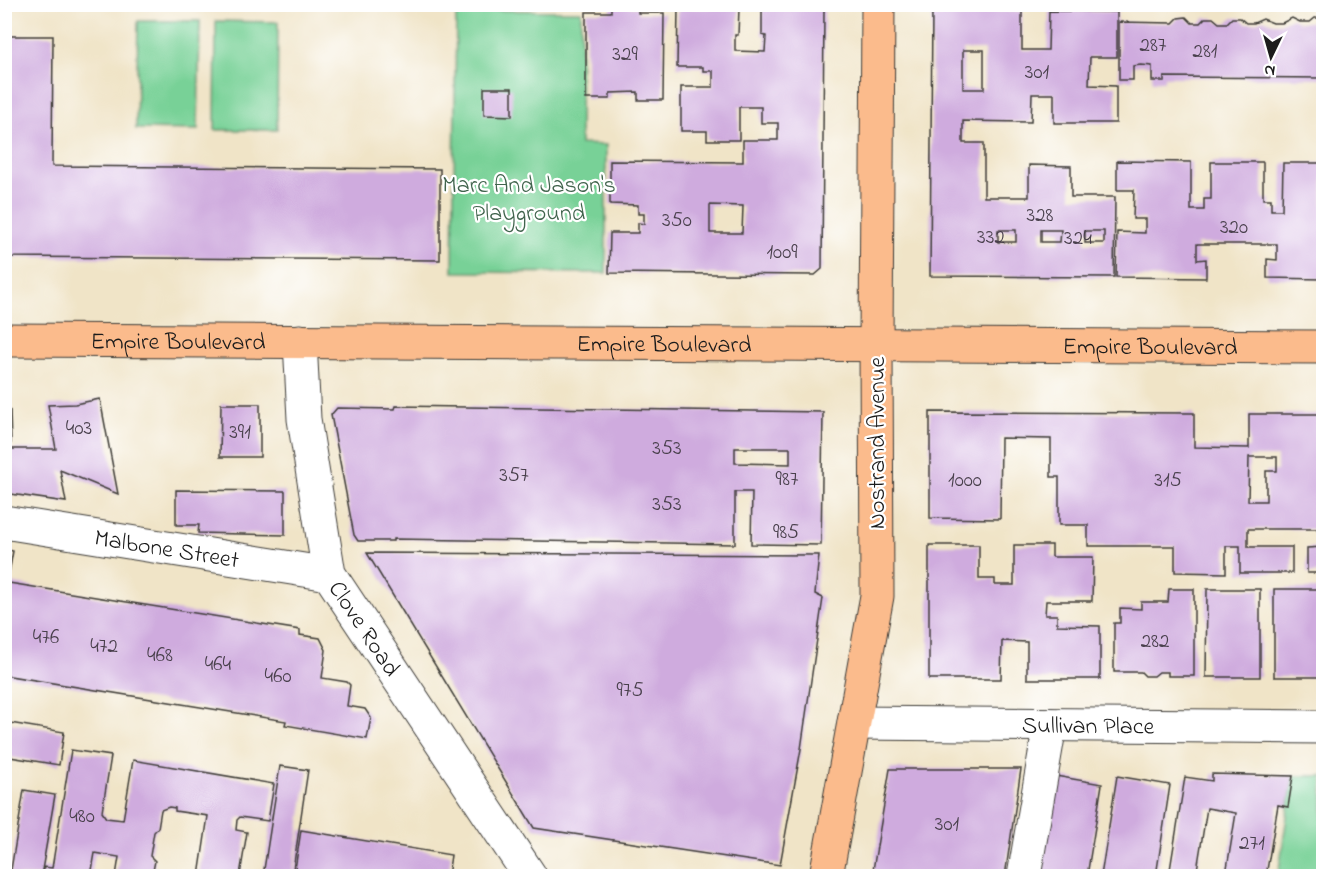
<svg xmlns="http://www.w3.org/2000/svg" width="1328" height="881" font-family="'Indie Flower',sans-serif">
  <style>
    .green { fill: #78d197; stroke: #4a765a; stroke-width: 1.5 }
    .building { fill: #cfabde; fill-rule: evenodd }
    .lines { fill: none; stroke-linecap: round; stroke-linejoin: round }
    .minor-casing { stroke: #3c3a36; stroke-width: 35 }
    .major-casing { stroke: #3c3a36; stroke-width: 35 }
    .minor { stroke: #fff; stroke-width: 33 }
    .major { stroke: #fbbb8c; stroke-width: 33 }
    .labels { text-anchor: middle; stroke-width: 4.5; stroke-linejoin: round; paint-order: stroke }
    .number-label { font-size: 21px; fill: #49404c }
    .park-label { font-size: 24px; fill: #41644d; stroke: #fff }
    .street-label { font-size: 24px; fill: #1c1c1c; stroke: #fff }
  </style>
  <rect width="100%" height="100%" fill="#fff"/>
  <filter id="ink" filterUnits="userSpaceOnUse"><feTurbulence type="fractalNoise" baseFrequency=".0167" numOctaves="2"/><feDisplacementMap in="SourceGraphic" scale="12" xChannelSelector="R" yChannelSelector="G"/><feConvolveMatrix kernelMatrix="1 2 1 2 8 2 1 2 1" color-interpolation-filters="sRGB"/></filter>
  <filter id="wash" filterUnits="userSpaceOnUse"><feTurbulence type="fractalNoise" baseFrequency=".008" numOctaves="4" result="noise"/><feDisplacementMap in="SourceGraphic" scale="24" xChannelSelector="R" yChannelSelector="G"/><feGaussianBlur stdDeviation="1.35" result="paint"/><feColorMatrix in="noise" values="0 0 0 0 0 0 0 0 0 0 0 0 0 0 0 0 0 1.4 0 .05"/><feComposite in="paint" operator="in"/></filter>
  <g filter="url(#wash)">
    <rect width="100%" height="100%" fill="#f0e4c7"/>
    <g class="green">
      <path d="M 456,10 L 581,11 L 580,144 L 606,145 L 606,273 L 453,272 Z"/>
      <path d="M 138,21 L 200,21 L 198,130 L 136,129 Z"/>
      <path d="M 216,21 L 278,22 L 277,130 L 215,130 Z"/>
      <path d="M 1293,776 L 1323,776 L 1323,876 L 1278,876 Z"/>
    </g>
    <g id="blocks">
      <g class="building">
        <path d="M 611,7 L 638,7 L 638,13 L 664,13 L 663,100 L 638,100 L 638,92 L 610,93 L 610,99 L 586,99 L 586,12 L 611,12 Z"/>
        <path d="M 932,7 L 964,7 L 963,11 L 1022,11 L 1022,50 L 1048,50 L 1049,11 L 1117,12 L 1117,57 L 1090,57 L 1089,85 L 1116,86 L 1116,123 L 1054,123 L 1054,94 L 1032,94 L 1031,122 L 963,121 L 963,143 L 984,143 L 984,197 L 1029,197 L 1029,165 L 1071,166 L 1071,197 L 1115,197 L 1114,277 L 930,276 ZM 963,50 L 984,50 L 984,89 L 963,89 ZM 998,230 L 1016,230 L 1016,242 L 998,242 ZM 1041,230 L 1061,230 L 1060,242 L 1041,242 ZM 1085,231 L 1104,231 L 1104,243 L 1085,243 Z"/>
        <path d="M 678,8 L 739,8 L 738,35 L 735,35 L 735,51 L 765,52 L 766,36 L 762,35 L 762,8 L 824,9 L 822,269 L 815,275 L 609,273 L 610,233 L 638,233 L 638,223 L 644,224 L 644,214 L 638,214 L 638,205 L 610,204 L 610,161 L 743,162 L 743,140 L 778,140 L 778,123 L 761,123 L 761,107 L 739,107 L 739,140 L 707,140 L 707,131 L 681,131 L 681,87 L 713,87 L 713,71 L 703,71 L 703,67 L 677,67 ZM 710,205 L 743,206 L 742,233 L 710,233 Z"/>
        <path d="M 1186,17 L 1192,23 L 1200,23 L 1205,18 L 1213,18 L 1219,23 L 1227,23 L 1232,18 L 1240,18 L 1246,23 L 1254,23 L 1263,19 L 1273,23 L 1282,23 L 1292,18 L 1300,22 L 1310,22 L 1315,18 L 1320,18 L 1323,20 L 1323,78 L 1164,77 L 1164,81 L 1152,81 L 1152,66 L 1141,65 L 1133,66 L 1133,80 L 1119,80 L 1119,22 L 1173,23 L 1178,18 Z"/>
        <path d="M 4,36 L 53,36 L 52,166 L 440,169 L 440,260 L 4,257 Z"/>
        <path d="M 484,88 L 512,88 L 512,116 L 484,115 Z"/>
        <path d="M 1117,161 L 1191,162 L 1191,210 L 1204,210 L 1204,199 L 1211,199 L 1211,162 L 1263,162 L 1263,199 L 1271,199 L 1271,210 L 1282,210 L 1283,163 L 1323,163 L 1323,279 L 1267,278 L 1267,259 L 1277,260 L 1277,244 L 1197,244 L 1197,260 L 1206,259 L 1206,278 L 1116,277 L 1117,232 L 1145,233 L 1145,219 L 1133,219 L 1134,190 L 1117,190 Z"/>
        <path d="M 100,399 L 118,494 L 60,470 L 66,502 L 4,493 L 4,449 L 56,449 L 48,405 L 75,404 Z"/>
        <path d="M 221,404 L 260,404 L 260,457 L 220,457 Z"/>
        <path d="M 396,406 L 823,412 L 821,545 L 751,544 L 752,492 L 735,492 L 735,544 L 393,539 L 393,541 L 358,541 L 354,535 L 331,415 L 337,408 L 395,409 ZM 735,448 L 790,448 L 790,464 L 735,463 Z"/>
        <path d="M 4,410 L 10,410 L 11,443 L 4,443 Z"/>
        <path d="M 930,412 L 1194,413 L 1194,447 L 1249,448 L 1249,414 L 1323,414 L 1323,529 L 1248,529 L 1248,547 L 1292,547 L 1292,573 L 1240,573 L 1240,546 L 1226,546 L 1226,573 L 1175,572 L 1175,546 L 1088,546 L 1088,525 L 1059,525 L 1059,477 L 1051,477 L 1051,439 L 1001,438 L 1000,519 L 930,518 ZM 1249,457 L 1277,457 L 1277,471 L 1266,471 L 1266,501 L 1248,501 Z"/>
        <path d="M 176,490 L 285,491 L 285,535 L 198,533 L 199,525 L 176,525 Z"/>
        <path d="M 929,545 L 979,545 L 979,579 L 995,579 L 995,585 L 1014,585 L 1014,545 L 1052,545 L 1052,557 L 1093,557 L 1092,601 L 1046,601 L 1045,615 L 1057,615 L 1057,625 L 1100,626 L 1100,679 L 1027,679 L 1027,642 L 1002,641 L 1001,679 L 929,679 Z"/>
        <path d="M 1323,547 L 1323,573 L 1307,573 L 1307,548 Z"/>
        <path d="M 4,549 L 13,551 L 9,573 L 4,572 Z"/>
        <path d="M 367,553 L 819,555 L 815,594 L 823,598 L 801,749 L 780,865 L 534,828 Z"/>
        <path d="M 9,583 L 300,630 L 300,635 L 320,638 L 326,650 L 322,678 L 347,682 L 350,685 L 347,706 L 365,709 L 371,718 L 367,739 L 285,725 L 286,721 L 4,675 L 4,611 Z"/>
        <path d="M 1169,589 L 1194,589 L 1194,676 L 1168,676 L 1168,672 L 1159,672 L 1154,676 L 1145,676 L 1141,672 L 1114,672 L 1114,623 L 1120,623 L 1120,608 L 1141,609 L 1141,602 L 1168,602 Z"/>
        <path d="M 1207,589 L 1260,589 L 1260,677 L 1206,677 Z"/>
        <rect x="1274" y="589" width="49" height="88"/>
        <path d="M 4,722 L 64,732 L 59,765 L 4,756 Z"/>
        <path d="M 71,750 L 111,756 L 102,812 L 106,818 L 123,820 L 133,760 L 274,784 L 268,821 L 240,817 L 237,820 L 236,830 L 247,832 L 240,875 L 199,876 L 208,816 L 175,811 L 175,808 L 169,807 L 161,810 L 158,828 L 154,832 L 150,856 L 155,861 L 152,876 L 116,876 L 119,857 L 95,853 L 91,876 L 43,876 L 44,867 L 52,868 Z"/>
        <path d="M 280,766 L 308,770 L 292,876 L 263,876 Z"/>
        <path d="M 890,769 L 1021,769 L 1005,876 L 872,876 Z"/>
        <path d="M 1212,774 L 1293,776 L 1288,807 L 1278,805 L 1266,876 L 1169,876 L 1185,777 L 1212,781 ZM 1207,808 L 1236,813 L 1226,874 L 1197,870 Z"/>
        <path d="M 1050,775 L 1102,784 L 1087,876 L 1033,876 Z"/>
        <path d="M 1117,776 L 1170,785 L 1156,876 L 1101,876 Z"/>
        <path d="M 24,790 L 55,795 L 41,876 L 10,876 Z"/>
        <path d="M 301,830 L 451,855 L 448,876 L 294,876 Z"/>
      </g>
    </g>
  </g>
  <g filter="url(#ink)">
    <use href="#blocks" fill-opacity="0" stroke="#3c3a36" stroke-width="1.5"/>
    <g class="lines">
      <defs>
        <g id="minor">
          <path id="s1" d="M 300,341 L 304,419 L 329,574 L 530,876"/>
          <path id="s2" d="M 4,522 L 329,574"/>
          <path id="s3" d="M 854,723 L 1324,727"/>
          <path d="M 1024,876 L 1050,725"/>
        </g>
        <g id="major">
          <path id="s4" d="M 4,340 L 1324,347"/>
          <path d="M 826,876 L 877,596 L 876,344 L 878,4"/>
        </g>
      </defs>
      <use href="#minor" class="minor-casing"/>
      <use href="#major" class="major-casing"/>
      <use href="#minor" class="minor"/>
      <use href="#major" class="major"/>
    </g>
  </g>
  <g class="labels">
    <g class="number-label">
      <text x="1153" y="51">287</text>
      <text x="1205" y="57">281</text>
      <text x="625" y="60">329</text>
      <text x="1037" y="78">301</text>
      <text x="1040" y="221">328</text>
      <text x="677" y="226">350</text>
      <text x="1234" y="233">320</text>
      <text x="991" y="243">332</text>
      <text x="1078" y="244">324</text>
      <text x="782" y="258">1009</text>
      <text x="79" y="434">403</text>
      <text x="240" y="438">391</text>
      <text x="667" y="454">353</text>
      <text x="514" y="481">357</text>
      <text x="787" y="485">987</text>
      <text x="965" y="486">1000</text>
      <text x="1168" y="486">315</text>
      <text x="667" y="510">353</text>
      <text x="786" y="538">985</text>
      <text x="46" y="643">476</text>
      <text x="1155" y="647">282</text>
      <text x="104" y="652">472</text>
      <text x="160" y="661">468</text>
      <text x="218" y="670">464</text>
      <text x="278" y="682">460</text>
      <text x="630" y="696">975</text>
      <text x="82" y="822">480</text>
      <text x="947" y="830">301</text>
      <text x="1252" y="849">271</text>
    </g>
    <g class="park-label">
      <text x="529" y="192">Marc And Jason's<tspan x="529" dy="28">Playground</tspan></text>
    </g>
    <g class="street-label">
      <text dy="8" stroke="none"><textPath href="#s4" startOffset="174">Empire Boulevard</textPath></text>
      <text dy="8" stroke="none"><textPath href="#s4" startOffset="660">Empire Boulevard</textPath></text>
      <text dy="8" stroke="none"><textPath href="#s4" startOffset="1146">Empire Boulevard</textPath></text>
      <text transform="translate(876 443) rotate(-90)" y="8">Nostrand Avenue</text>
      <text dy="8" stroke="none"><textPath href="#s2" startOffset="165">Malbone Street</textPath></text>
      <text dy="8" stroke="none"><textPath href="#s1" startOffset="300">Clove Road</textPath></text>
      <text dy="8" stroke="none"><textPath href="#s3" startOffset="234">Sullivan Place</textPath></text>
    </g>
  </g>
  <rect width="1328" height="881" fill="none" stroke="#fff" stroke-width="24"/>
  <g transform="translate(1271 57) rotate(185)" stroke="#ffffff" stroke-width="4.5" paint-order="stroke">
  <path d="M0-4.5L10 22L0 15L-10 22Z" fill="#1c1c1c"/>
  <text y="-9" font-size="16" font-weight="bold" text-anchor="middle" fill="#1c1c1c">N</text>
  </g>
</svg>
